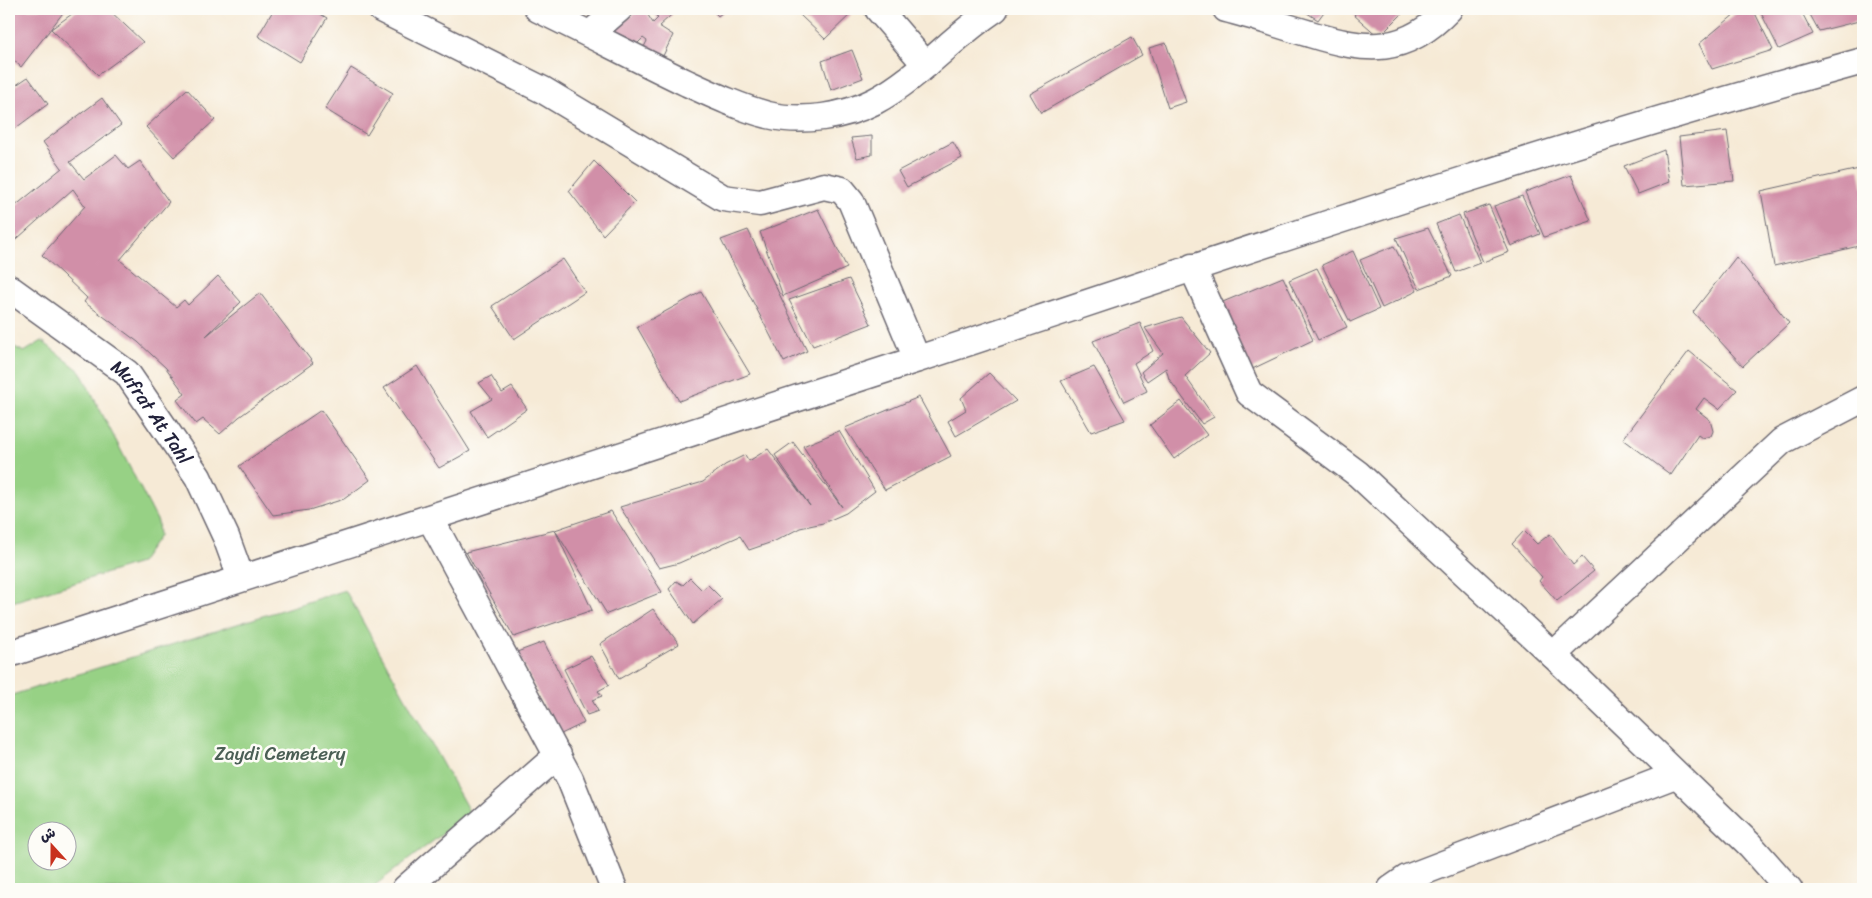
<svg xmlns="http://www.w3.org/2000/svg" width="1872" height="898" font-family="Sriracha,'Playpen Sans Arabic',sans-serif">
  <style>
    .green { fill: #97d185; stroke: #5c7a60; fill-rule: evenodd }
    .building { fill: #d18fa8 }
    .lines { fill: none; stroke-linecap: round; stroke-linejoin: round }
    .street-casing { stroke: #6c6871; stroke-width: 29 }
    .street { stroke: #fff; stroke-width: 26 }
    .labels { text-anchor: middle; stroke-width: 5; stroke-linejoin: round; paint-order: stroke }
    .street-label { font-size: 19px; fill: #22223b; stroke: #fdfcf7 }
    .park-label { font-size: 19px; fill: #4b5f55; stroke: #fdfcf7 }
  </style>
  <rect width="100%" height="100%" fill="#fdfcf7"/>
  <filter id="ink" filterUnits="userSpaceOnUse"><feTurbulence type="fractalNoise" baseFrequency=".02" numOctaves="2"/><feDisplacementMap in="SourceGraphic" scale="10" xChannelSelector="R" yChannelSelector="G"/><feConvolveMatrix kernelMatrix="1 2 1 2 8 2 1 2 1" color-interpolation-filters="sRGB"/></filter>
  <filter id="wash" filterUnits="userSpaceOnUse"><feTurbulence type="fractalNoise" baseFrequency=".0096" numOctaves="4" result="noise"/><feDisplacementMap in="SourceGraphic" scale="20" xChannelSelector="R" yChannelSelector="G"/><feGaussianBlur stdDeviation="1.12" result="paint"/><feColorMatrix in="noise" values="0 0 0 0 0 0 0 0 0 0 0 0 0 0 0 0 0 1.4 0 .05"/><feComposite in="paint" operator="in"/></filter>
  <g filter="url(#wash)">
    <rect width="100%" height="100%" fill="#f6ead6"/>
    <g class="green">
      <path d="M 42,341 L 80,371 L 158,522 L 159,536 L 140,563 L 9,603 L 9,344 L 24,352 Z"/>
      <path d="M 345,590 L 470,813 L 370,889 L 9,889 L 9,696 ZM 38,830 L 68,830 L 68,860 L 38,860 Z"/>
    </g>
    <g id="blocks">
      <g class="building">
        <path d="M 9,9 L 66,9 L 21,67 L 9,56 Z"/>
        <path d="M 79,9 L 108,9 L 143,42 L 98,75 L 51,29 Z"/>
        <path d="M 274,9 L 312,9 L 327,18 L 300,62 L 258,36 Z"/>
        <path d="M 640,9 L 644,9 L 653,23 L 658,18 L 650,9 L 678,9 L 659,26 L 673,35 L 662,58 L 643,49 L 647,41 L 643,38 L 636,45 L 611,32 Z"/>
        <path d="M 711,9 L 727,9 L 718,16 Z"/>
        <path d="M 806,9 L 856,9 L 825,39 L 800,15 Z"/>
        <path d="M 1301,9 L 1326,9 L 1318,20 Z"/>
        <path d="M 1360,9 L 1399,9 L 1403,13 L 1379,37 L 1354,15 Z"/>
        <path d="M 1741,9 L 1753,9 L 1773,50 L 1712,69 L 1699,44 Z"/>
        <path d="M 1759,9 L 1800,9 L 1813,34 L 1779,49 Z"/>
        <path d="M 1807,9 L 1863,9 L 1863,20 L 1819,31 Z"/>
        <path d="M 1132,37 L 1142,55 L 1041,113 L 1030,94 Z"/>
        <path d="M 1166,43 L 1186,102 L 1168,108 L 1149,48 Z"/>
        <path d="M 852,50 L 863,78 L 831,90 L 822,61 Z"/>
        <path d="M 351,68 L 393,93 L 367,135 L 325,109 Z"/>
        <path d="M 28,77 L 48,104 L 9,133 L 9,90 Z"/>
        <path d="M 187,89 L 215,120 L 174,157 L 146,127 Z"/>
        <path d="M 102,98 L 121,125 L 70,162 L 84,179 L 116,155 L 128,169 L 140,161 L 169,202 L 120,260 L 176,307 L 184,300 L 188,305 L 218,276 L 241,302 L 206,336 L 260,293 L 313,363 L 239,417 L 220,434 L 203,419 L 196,424 L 177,400 L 185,394 L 166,368 L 138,342 L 84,302 L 87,298 L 42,255 L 85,206 L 73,189 L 9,246 L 9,211 L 62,168 L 43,142 Z"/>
        <path d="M 1727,131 L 1734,181 L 1684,185 L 1679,137 Z"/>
        <path d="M 872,136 L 872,155 L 857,158 L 851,138 Z"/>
        <path d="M 953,142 L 962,158 L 907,187 L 898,171 Z"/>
        <path d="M 1664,150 L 1669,182 L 1638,194 L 1624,166 Z"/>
        <path d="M 594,161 L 635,202 L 603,235 L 569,191 Z"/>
        <path d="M 1859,169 L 1863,189 L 1863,245 L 1774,266 L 1761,191 Z"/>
        <path d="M 1571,175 L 1591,221 L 1544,237 L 1525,192 Z"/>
        <path d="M 1522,196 L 1540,234 L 1511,246 L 1494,206 Z"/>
        <path d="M 1489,205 L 1509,252 L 1483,262 L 1463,214 Z"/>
        <path d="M 818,209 L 847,268 L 783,296 L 760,232 Z"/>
        <path d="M 1459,215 L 1480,263 L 1456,272 L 1436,224 Z"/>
        <path d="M 1428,228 L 1452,276 L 1419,289 L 1396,238 Z"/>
        <path d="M 748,230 L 807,351 L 784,362 L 721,240 Z"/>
        <path d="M 1394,246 L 1417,291 L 1382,308 L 1360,260 Z"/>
        <path d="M 1353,251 L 1379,309 L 1350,322 L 1322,265 Z"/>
        <path d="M 1736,257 L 1789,323 L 1743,366 L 1693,312 Z"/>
        <path d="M 563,259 L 585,292 L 514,339 L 492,306 Z"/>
        <path d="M 1317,268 L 1347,327 L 1318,340 L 1289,280 Z"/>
        <path d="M 1283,277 L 1313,340 L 1246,372 L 1218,304 Z"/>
        <path d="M 849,279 L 871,324 L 813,346 L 789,300 Z"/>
        <path d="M 701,292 L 750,374 L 679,401 L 637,327 Z"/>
        <path d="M 1181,317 L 1210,353 L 1185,376 L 1214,417 L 1202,424 L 1169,379 L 1166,368 L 1147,381 L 1141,372 L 1163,353 L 1145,328 Z"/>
        <path d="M 1140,323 L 1153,351 L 1134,363 L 1147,391 L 1124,402 L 1093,341 Z"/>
        <path d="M 1689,351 L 1737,390 L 1719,409 L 1704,398 L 1696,409 L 1710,420 L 1713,431 L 1711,436 L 1702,438 L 1698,435 L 1671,475 L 1623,439 Z"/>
        <path d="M 417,366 L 470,451 L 439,468 L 384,388 Z"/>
        <path d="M 1094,367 L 1125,420 L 1091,432 L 1061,381 Z"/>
        <path d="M 989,373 L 1016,401 L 956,436 L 948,421 L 966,410 L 961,398 Z"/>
        <path d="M 491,376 L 502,393 L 512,387 L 527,409 L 487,437 L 471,411 L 492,399 L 479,383 Z"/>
        <path d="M 919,397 L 951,456 L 885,490 L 845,428 Z"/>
        <path d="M 1181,401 L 1207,435 L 1174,459 L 1150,425 Z"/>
        <path d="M 321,410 L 370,480 L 344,499 L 309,510 L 273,515 L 239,466 Z"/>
        <path d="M 839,431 L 875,491 L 846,513 L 823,523 L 800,528 L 775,541 L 749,550 L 740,536 L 679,563 L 659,568 L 620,507 L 703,482 L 725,465 L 745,455 L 749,461 L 768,449 L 810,506 L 775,455 L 793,442 L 842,507 L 803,446 Z"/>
        <path d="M 611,511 L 662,592 L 607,614 L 555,530 L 592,610 L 514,637 L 466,552 L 555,530 Z"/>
        <path d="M 1524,531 L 1537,544 L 1550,534 L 1573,565 L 1582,557 L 1594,571 L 1557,601 L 1539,581 L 1542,577 L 1512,544 Z"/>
        <path d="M 690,578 L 702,590 L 708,585 L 722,599 L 693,624 L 669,589 L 676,581 L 683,585 Z"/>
        <path d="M 653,609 L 679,644 L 619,679 L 600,644 Z"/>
        <path d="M 544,642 L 584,723 L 559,735 L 517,652 Z"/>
        <path d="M 591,656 L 609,685 L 598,691 L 602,696 L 592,700 L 598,711 L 587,715 L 564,669 Z"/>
      </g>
    </g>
  </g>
  <g filter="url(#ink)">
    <use href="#blocks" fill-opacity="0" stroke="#6c6871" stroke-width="1"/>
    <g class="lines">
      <defs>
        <g id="street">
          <path d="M 381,9 L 543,90 L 723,198 L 760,203 L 824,186 L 842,190 L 851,201 L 917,359"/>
          <path d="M 538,9 C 588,33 637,59 687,83 C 713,95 741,108 768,115 C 802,123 844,117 875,101 C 920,77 953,36 995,9"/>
          <path d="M 878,9 L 926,65"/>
          <path d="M 1226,9 C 1254,16 1282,26 1310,34 C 1368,52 1405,55 1449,9"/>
          <path d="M 590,34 L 619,9"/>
          <path d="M 1192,267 L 1249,393 L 1358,474 L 1553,655 L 1750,845 L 1789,889"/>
          <path id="s1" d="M 9,288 L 127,373 L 198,477 L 226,537 L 241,578"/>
          <path d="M 430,518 L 570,779 L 614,889"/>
          <path d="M 9,654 C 310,556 611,460 912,361 C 1228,257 1542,149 1863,61"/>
          <path d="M 1553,655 L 1782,441 L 1863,399"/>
          <path d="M 405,889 L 558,755"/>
          <path d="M 1391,889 L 1407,878 L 1675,775"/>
        </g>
      </defs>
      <use href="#street" class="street-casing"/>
      <use href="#street" class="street"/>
    </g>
  </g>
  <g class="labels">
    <g class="street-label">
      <text dy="7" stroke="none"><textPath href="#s1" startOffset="191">Mufrat At Tahl</textPath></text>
    </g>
    <g class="park-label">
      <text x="280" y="760">Zaydi Cemetery</text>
    </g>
  </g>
  <rect width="1872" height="898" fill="none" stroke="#fdfcf7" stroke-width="30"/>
  <g transform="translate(52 846) rotate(339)"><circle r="24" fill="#fdfcf7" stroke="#a5a5ac"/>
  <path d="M0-4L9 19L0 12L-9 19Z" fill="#c8321e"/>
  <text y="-8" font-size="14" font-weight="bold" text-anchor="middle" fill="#22223b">ش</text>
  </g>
</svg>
